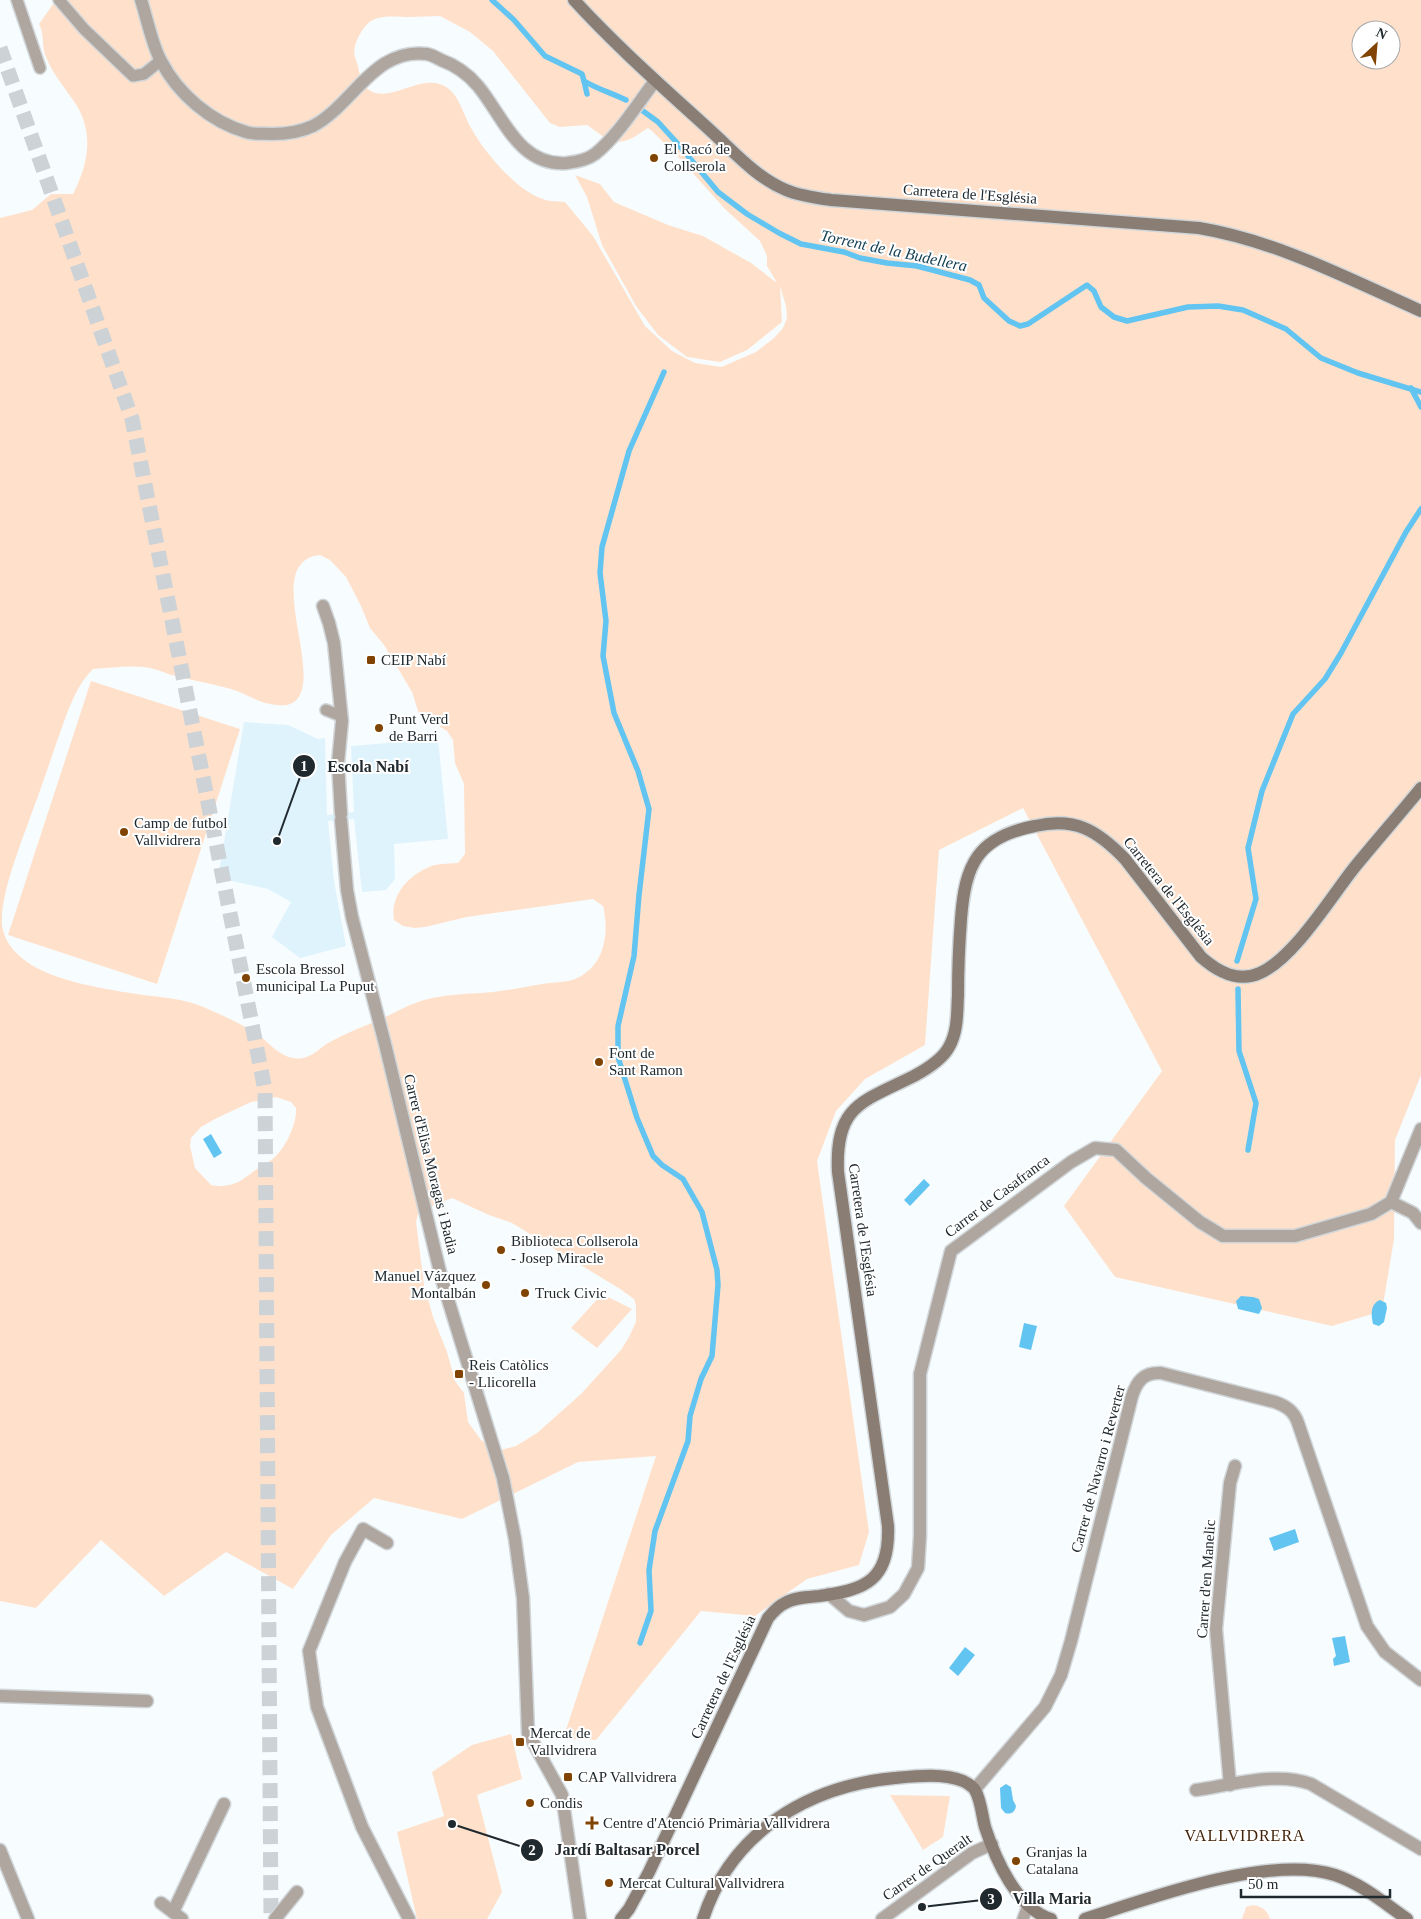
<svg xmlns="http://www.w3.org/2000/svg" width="1421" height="1919" font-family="'Times New Roman',serif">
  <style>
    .built { fill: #dff3fd }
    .green { fill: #ffe1cb; fill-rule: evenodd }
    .water { fill: #62c4f1 }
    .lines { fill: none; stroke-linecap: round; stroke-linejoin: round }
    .stream { stroke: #62c4f1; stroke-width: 5.5 }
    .highway-tunnel { stroke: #ccd2d5; stroke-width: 15; stroke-dasharray: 15 8; stroke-linecap: butt }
    .lane-casing { stroke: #d0d6d9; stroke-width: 14 }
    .street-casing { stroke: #d0d6d9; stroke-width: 15 }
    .secondary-casing { stroke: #d0d6d9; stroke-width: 15 }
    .lane { stroke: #afa69f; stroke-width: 11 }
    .street { stroke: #afa69f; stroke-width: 12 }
    .secondary { stroke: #8a7d74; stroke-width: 12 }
    .poi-dot { fill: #814302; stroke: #fff; stroke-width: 2 }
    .labels { text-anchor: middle; stroke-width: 4; stroke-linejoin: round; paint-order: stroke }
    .poi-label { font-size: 15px; fill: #20292e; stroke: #fff; text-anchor: start }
    .street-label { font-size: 15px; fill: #20292e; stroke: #fff }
    .water-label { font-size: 16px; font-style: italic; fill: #164154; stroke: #fff }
    .neighbourhood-label { font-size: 16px; letter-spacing: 1px; fill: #422309; stroke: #fff }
    .leader { fill: none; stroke: #20292e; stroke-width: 2 }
    .callout-dot { fill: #20292e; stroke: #fff; stroke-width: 2 }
    .mark-label { font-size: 15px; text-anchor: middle; font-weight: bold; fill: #fff }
    .callout-label { font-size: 16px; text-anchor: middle; font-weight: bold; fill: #20292e; stroke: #fff; stroke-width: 4; stroke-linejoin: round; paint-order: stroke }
  </style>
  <rect width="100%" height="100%" fill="#f7fcff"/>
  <path class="built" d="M 244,722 L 288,725 L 318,739 L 325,738 L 327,815 L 354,812 L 351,746 L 438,739 L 448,839 L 394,844 L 395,879 L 386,890 L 362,892 L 354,819 L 328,821 L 334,881 L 346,946 L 300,958 L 272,937 L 291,902 L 268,889 L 218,878 Z"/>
  <g class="green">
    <path d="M 56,0 L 1421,0 L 1421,1075 L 1395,1140 L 1394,1239 L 1382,1311 L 1332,1326 L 1115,1277 L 1064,1206 L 1162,1071 L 1023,808 L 939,850 L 925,1045 L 865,1079 L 836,1111 L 817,1161 L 869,1532 L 859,1565 L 807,1579 L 755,1616 L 701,1611 L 596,1740 L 563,1739 L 656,1456 L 578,1462 L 462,1519 L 374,1498 L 331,1535 L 293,1589 L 226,1552 L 164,1596 L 101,1540 L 36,1608 L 0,1601 L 0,218 L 32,210 L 51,194 L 73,194 C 88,165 94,135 77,106 C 67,90 53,75 46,57 C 41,46 45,35 39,24 ZM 440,16 L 470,32 L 493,51 L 550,123 L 560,127 L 587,125 C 604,136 612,149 634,137 C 639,134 643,131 648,128 L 652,131 L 681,160 L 725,209 L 760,241 L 767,256 L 767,266 L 777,283 L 751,263 L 703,236 L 668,225 L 614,202 L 600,184 L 575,175 L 587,197 L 602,245 L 636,306 L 658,335 L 687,357 L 720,362 L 747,350 L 782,322 L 780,286 L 786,306 L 787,318 L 783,328 L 774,338 L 756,352 L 726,365 L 721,367 L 695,363 L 672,351 L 645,326 L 593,236 L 565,202 C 558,201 549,202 543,199 C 517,191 484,152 471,128 C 464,116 460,98 449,89 C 423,69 392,105 369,90 C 359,83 360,70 356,60 C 353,52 354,46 358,38 C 362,30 367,22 375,19 C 386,15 399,17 409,17 C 419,17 429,16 440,16 ZM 1361,30 L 1391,30 L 1391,60 L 1361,60 ZM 320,555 L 330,560 L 346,577 L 361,606 L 370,628 L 384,645 L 412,692 L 419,714 L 447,731 L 453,740 L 455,763 L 464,784 L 465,854 L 458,863 C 447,864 436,863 427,868 C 406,877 390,898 394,920 L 403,926 L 414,928 L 425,927 L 467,917 L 593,899 L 603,906 C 610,935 604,969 572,980 C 562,983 551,982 542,984 C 526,987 509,990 493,992 C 470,994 446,994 424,1000 C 410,1004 396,1012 383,1018 C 365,1026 346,1033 328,1043 C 320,1048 313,1056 303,1058 C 283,1062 270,1043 256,1033 C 240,1023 216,1012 198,1005 C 176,997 153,997 130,993 C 89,986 9,975 2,925 C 0,894 21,844 31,815 C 40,791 48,768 56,744 C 66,718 73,689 93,669 C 113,668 134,664 154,669 C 159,670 163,672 168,674 C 189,680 210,683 231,689 C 247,694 260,704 277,705 C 285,706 293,705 298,698 C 321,667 262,561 320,555 ZM 276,1097 L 291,1102 L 296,1108 C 297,1124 286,1147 274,1158 C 268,1163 261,1166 254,1171 C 241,1182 228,1189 211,1185 L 195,1168 L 190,1146 L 191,1138 L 201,1127 L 215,1119 L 251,1102 ZM 452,1198 L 489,1215 L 512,1223 L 620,1289 L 634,1299 L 636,1306 L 636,1322 L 629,1337 L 621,1350 L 581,1394 L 537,1433 L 516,1446 L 501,1450 L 494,1448 L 481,1440 L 468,1422 L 464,1393 L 455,1381 L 447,1352 L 433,1317 L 424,1285 L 420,1253 L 416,1222 L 418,1214 L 424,1209 Z"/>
    <path d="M 91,681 L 240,729 L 157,984 L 8,935 Z"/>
    <path d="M 602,1294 L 632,1309 L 597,1348 L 571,1328 Z"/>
    <path d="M 511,1734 L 522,1779 L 477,1795 L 502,1892 L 487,1919 L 417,1919 L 397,1832 L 444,1816 L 432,1772 L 472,1745 Z"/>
    <path d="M 890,1795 L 950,1796 L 943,1837 L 923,1850 Z"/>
    <path d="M 1253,1905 C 1263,1907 1267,1910 1270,1919 L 1242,1919 L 1246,1907 Z"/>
  </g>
  <g class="water">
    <path d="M 211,1134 L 222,1153 L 214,1158 L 203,1139 Z"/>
    <path d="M 924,1179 L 930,1185 L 910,1206 L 904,1200 Z"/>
    <path d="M 1241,1296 L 1253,1297 L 1259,1299 L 1262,1308 L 1259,1314 L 1238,1309 L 1236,1301 Z"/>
    <path d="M 1380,1300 L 1386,1303 L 1387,1308 L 1384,1322 L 1379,1326 L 1373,1324 C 1371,1315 1370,1304 1380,1300 Z"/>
    <path d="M 1024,1323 L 1037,1326 L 1031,1350 L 1019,1347 Z"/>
    <path d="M 1295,1529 L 1299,1542 L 1274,1551 L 1269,1538 Z"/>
    <path d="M 1345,1636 L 1350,1662 L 1334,1666 L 1333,1659 L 1336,1656 L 1332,1638 Z"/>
    <path d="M 965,1647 L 975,1655 L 958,1676 L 949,1668 Z"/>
    <path d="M 1006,1784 L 1011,1787 L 1013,1800 L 1016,1806 C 1015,1812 1011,1815 1005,1813 L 1001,1808 L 1000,1788 Z"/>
  </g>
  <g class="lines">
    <g class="stream">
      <path d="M 492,0 L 514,20 L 545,56 L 582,74 L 584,81 C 597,89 612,93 626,100"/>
      <path d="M 584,81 L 587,94"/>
      <path d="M 643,111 L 658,122 L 678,144 L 718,192 L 747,214 L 779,233 L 801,244 L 844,252 L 860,258 L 887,263 L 917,266 L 970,280 L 979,285 L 984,298 L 1009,321 L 1020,326 L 1028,324 L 1087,285 L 1094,291 L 1101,307 L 1114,317 L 1127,321 L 1188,307 L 1218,306 L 1243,310 L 1286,329 L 1321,358 L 1358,373 L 1421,392"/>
      <path d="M 1411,388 L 1421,407"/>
      <path d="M 1237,961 L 1256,899 L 1248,848 L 1262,791 L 1293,714 L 1325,679 L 1341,653 L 1406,532 L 1421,509"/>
      <path d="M 1238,989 L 1239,1051 L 1256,1103 L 1248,1150"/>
      <path d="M 640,1643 L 651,1611 L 649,1570 L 655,1531 L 688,1441 L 690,1416 L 701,1379 L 712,1356 L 718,1285 L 717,1270 L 702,1212 L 683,1179 L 662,1165 L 653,1156 L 637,1118 L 618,1057 L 618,1026 L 634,956 L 639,895 L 649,809 L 638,771 L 614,713 L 603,656 L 606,621 L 600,573 L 602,547 L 629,451 L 664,372"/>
    </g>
    <path class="highway-tunnel" d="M 0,48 L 132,419 L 265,1090 L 271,1919"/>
    <defs>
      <g id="lane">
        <path d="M 17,0 L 40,68"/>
        <path d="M 59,0 L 84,29 L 133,76 L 144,74 L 160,61"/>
        <path d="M 326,710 L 341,716"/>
        <path d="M 1023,1919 L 1028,1906"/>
      </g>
      <g id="street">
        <path d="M 141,0 C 147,18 152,45 161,61 C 178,94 211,122 246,132 C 254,135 264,133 272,134 C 286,134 300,132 313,126 C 353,105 374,47 427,54 C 432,55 437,58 441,60 C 455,65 468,74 478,86 C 503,116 519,167 567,163 C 576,162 587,160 595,154 C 617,137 638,103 655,81"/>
        <path d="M 323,606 L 329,623 L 334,643 L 342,721 L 338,763 L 341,814"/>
        <path d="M 341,820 L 347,890 L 352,917 L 385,1044 L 442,1280 L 503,1478 L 515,1539 L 523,1598 L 528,1733 L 562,1795 L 580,1919"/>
        <path d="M 1391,1202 L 1421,1129"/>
        <path d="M 387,1543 L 363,1529 L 345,1562 L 309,1651 L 317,1707 L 362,1827 L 409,1919"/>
        <path d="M 829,1594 L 849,1611 L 864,1615 L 890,1607 L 904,1594 L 918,1568 L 920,1536 L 920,1374 L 951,1251 L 1071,1162 L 1095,1148 L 1116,1150 L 1146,1178 L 1200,1222 L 1223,1236 L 1295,1236 L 1371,1214 L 1391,1202 L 1413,1213 L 1421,1223"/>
        <path d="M 0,1696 L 147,1701"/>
        <path d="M 1230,1785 L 1216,1629 L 1230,1483 L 1235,1466"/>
        <path d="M 975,1789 L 1045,1707 L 1061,1675 L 1071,1641 L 1132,1396 C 1137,1381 1144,1372 1161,1373 L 1275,1402 C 1286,1406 1294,1411 1298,1423 L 1367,1626 L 1385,1652 L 1421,1680"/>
        <path d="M 1196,1790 C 1231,1785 1277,1771 1311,1784 L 1421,1849"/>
        <path d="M 0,1850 L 28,1919"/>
        <path d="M 161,1903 L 182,1919"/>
        <path d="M 173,1912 L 224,1804"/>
        <path d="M 275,1919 L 297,1892"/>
        <path d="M 882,1919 L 972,1853 L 992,1844"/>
      </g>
      <g id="secondary">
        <path d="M 574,0 C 617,47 665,89 712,132 C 735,153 757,178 786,190 C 800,196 816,198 831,200 L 1199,228 C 1277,241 1349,279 1421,311"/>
        <path d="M 621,1919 L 629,1909 L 649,1872 L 768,1618 C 773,1612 778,1606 785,1603 C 795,1597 808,1597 819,1596 C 866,1590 890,1580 888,1526 L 838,1172 C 835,1105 862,1102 914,1076 C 927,1069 942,1060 949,1047 C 958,1031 957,1013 958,995 C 958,970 959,945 961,919 C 965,865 977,837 1035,826 C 1075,817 1097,830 1125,859 L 1201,957 C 1218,972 1238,983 1260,973 C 1294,958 1331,897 1354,868 C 1376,841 1399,815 1421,788"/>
        <path d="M 703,1919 C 731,1832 808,1786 895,1778 C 916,1776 943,1773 963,1781 C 967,1783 973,1787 975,1790 C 981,1800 982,1816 985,1827 C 995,1858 1017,1909 1051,1919"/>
        <path d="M 1085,1919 C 1150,1898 1269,1854 1335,1875 C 1362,1884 1384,1903 1407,1919"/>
      </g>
    </defs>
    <use href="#lane" class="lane-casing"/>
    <use href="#street" class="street-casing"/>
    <use href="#secondary" class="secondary-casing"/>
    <use href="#lane" class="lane"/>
    <use href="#street" class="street"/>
    <use href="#secondary" class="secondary"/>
  </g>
  <g class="poi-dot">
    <circle cx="654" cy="158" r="5"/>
    <rect x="366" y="655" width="10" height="10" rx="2.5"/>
    <circle cx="379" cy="728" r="5"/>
    <circle cx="124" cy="832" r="5"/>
    <circle cx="246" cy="978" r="5"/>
    <circle cx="599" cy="1062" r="5"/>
    <circle cx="501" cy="1250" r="5"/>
    <circle cx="486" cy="1285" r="5"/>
    <circle cx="525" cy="1293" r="5"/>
    <rect x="454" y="1369" width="10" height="10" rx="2.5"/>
    <rect x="515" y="1737" width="10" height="10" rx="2.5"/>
    <rect x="563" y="1772" width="10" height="10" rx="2.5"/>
    <circle cx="530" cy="1803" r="5"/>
    <path d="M589.5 1815.5h5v5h5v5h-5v5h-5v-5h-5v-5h5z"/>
    <circle cx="1016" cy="1861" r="5"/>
    <circle cx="609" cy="1883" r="5"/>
  </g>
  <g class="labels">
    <g class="poi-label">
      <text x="664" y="154">El Racó de<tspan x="664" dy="17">Collserola</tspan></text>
      <text x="381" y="665">CEIP Nabí</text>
      <text x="389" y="724">Punt Verd<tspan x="389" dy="17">de Barri</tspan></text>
      <text x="134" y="828">Camp de futbol<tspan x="134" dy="17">Vallvidrera</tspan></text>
      <text x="256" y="974">Escola Bressol<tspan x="256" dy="17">municipal La Puput</tspan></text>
      <text x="609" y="1058">Font de<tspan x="609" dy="17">Sant Ramon</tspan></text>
      <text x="511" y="1246">Biblioteca Collserola<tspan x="511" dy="17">- Josep Miracle</tspan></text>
      <text x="476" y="1281" text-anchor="end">Manuel Vázquez<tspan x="476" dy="17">Montalbán</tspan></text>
      <text x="535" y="1298">Truck Civic</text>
      <text x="469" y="1370">Reis Catòlics<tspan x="469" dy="17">- Llicorella</tspan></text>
      <text x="530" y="1738">Mercat de<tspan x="530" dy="17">Vallvidrera</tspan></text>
      <text x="578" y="1782">CAP Vallvidrera</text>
      <text x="540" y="1808">Condis</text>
      <text x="603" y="1828">Centre d'Atenció Primària Vallvidrera</text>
      <text x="1026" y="1857">Granjas la<tspan x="1026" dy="17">Catalana</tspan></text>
      <text x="619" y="1888">Mercat Cultural Vallvidrera</text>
    </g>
    <g class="street-label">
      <text transform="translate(970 194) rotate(4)" y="5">Carretera de l'Església</text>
      <text transform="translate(1169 891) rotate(51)" y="5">Carretera de l'Església</text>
      <text transform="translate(431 1164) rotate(76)" y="5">Carrer d'Elisa Moragas i Badia</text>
      <text transform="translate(997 1196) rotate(-37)" y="5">Carrer de Casafranca</text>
      <text transform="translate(863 1230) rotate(82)" y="5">Carretera de l'Església</text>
      <text transform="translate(1098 1469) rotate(-75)" y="5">Carrer de Navarro i Reverter</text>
      <text transform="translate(1206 1579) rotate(-86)" y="5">Carrer d'en Manelic</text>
      <text transform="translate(723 1677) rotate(-65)" y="5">Carretera de l'Església</text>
      <text transform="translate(927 1867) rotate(-35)" y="5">Carrer de Queralt</text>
    </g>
    <g class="water-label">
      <text transform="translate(894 250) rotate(12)" y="6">Torrent de la Budellera</text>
    </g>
    <g class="neighbourhood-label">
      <text x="1245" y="1841">VALLVIDRERA</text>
    </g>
  </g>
  <path class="leader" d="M277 841L304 766M452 1824L532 1850M922 1907L991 1899"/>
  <g class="callout-dot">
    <circle cx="277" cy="841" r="5"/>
    <circle cx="452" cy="1824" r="5"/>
    <circle cx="922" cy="1907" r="5"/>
    <circle cx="304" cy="766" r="12"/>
    <circle cx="532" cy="1850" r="12"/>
    <circle cx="991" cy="1899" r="12"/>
  </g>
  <g class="mark-label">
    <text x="304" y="771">1</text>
    <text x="532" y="1855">2</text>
    <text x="991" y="1904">3</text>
  </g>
  <g class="callout-label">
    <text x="368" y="772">Escola Nabí</text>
    <text x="627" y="1855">Jardí Baltasar Porcel</text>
    <text x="1052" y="1904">Villa Maria</text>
  </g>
  <g transform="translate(1376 45) rotate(26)"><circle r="24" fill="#ffffff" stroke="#a6a9ab"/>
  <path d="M0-4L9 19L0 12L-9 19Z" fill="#814302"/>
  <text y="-8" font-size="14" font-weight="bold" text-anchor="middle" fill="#20292e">N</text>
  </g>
  <path d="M1241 1889v8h149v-8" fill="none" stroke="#20292e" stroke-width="2.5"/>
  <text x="1248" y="1889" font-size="15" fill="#20292e" stroke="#ffffff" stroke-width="4" paint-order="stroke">50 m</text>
</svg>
